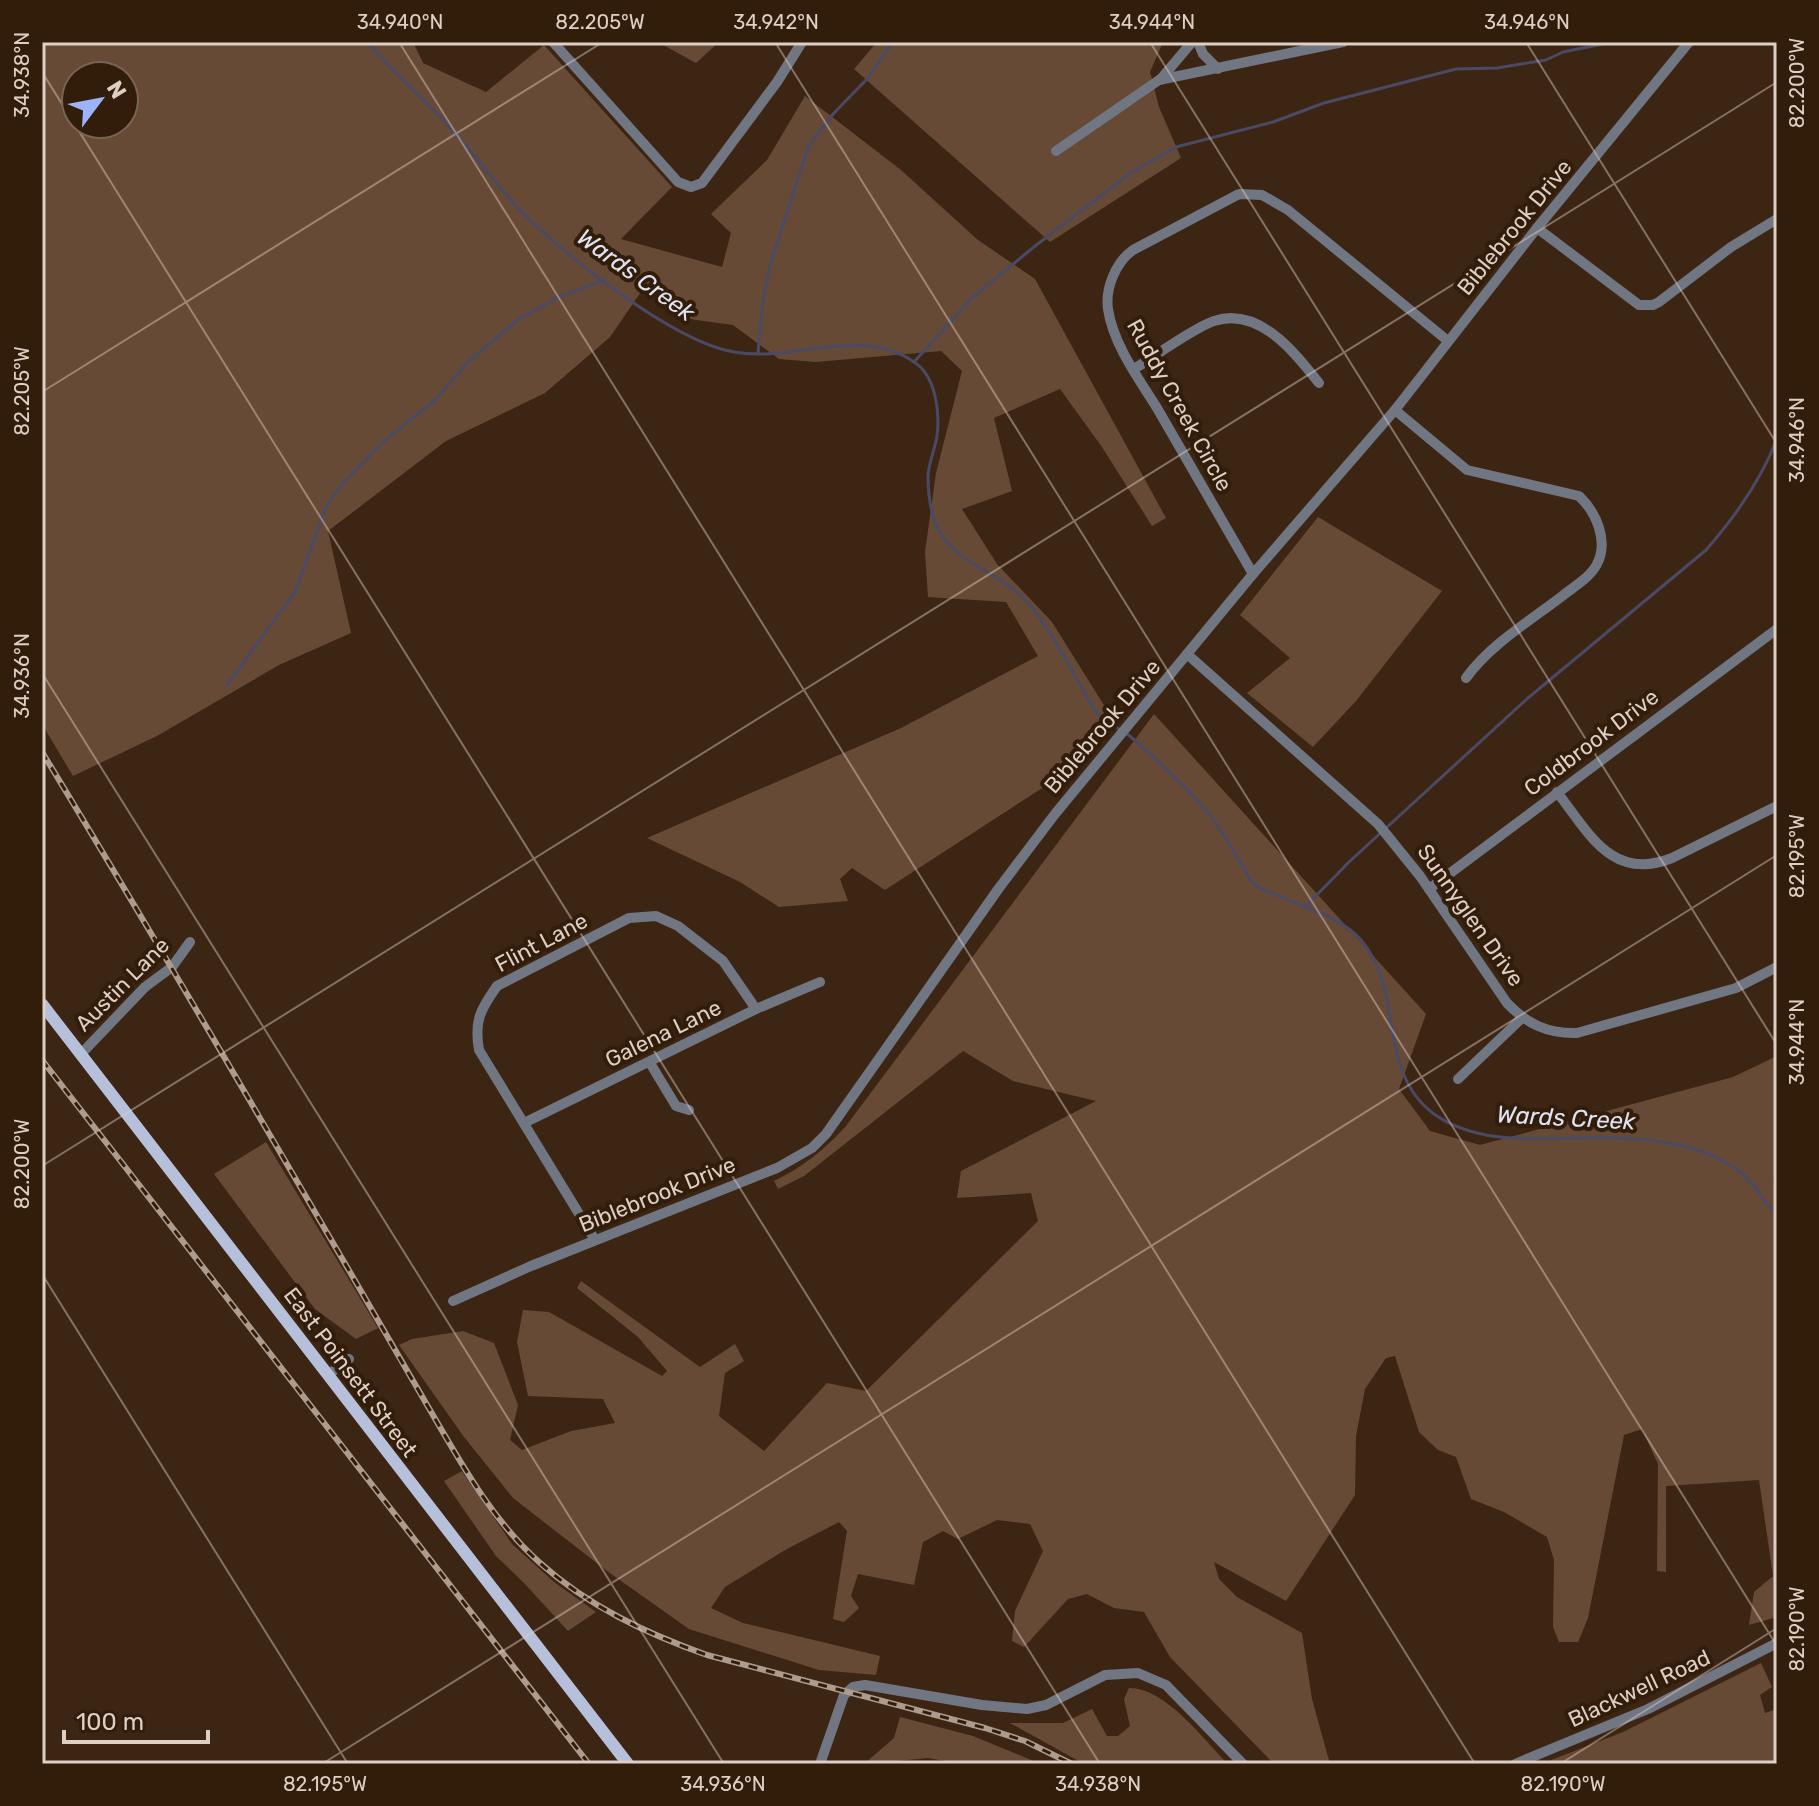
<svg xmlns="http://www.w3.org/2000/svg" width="1819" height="1806" font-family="Rubik,sans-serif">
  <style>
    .green { fill: #674a36; fill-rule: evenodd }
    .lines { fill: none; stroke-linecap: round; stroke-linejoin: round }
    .stream { stroke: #4a4a64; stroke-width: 3 }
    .minor { stroke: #717683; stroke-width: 10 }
    .major { stroke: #b7c0db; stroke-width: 12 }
    .rail-casing { stroke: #ad9b8e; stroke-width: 6 }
    .rail { stroke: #321c0a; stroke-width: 3; stroke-dasharray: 9; stroke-linecap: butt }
    .ticks { fill: none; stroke: #decfc4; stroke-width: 2; stroke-opacity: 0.45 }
    .labels { text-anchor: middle; stroke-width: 8; stroke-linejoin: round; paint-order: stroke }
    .street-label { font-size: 22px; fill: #decfc4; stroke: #321c0a }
    .water-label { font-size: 24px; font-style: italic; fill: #dde3f2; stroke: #321c0a }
    .neatline { fill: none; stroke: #decfc4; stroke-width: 3 }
    .ticks-label { font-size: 20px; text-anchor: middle; fill: #decfc4 }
  </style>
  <rect width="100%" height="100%" fill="#3d2514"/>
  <g class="green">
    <path d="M 42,42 L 413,42 L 423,63 L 486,92 L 544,45 L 672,187 L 621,239 L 722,267 L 731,233 L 711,214 L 767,160 L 805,96 L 901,170 L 978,240 L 1035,279 L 1166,518 L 1152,526 L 1102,447 L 1060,389 L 994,418 L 1012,491 L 962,509 L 997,564 L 1052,622 L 1110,715 L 1053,781 L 885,890 L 852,868 L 840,879 L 848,901 L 779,907 L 740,882 L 647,838 L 901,728 L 1038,656 L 1006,602 L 928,597 L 925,552 L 936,473 L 962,371 L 941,351 L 816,362 L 779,359 L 733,325 L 675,317 L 643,289 L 610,337 L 545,393 L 446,441 L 328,531 L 351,633 L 279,665 L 157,736 L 73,776 L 42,724 ZM 76,76 L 124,76 L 124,124 L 76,124 Z"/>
    <path d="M 658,42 L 719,42 L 696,63 Z"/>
    <path d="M 877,42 L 1163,42 L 1150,72 L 1159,107 L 1181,158 L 1050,242 L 854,69 Z"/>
    <path d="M 1318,517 L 1442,591 L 1356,701 L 1313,747 L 1247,693 L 1290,658 L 1240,615 Z"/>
    <path d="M 1154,714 L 1426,1014 L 1399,1089 L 1430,1131 L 1480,1145 L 1733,1077 L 1777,1056 L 1777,1180 L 1773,1179 L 1777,1186 L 1777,1617 L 1749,1625 L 1754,1592 L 1773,1576 L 1759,1480 L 1666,1486 L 1666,1572 L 1657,1571 L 1658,1464 L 1642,1429 L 1624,1435 L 1588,1618 L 1578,1642 L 1559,1642 L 1553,1627 L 1554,1560 L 1547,1537 L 1504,1512 L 1471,1499 L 1456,1457 L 1438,1450 L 1419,1432 L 1395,1356 L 1386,1358 L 1365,1389 L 1356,1436 L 1355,1495 L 1286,1601 L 1214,1562 L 1219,1579 L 1237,1597 L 1302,1633 L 1312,1699 L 1330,1764 L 1274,1764 L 1170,1657 L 1144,1612 L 1114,1608 L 1087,1594 L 1068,1599 L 1024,1647 L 1012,1641 L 1015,1611 L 1043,1551 L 1030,1524 L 997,1520 L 958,1539 L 943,1531 L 923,1542 L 914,1585 L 858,1574 L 851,1596 L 859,1608 L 844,1622 L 833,1619 L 847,1531 L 839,1522 L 785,1550 L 725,1587 L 711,1608 L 743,1623 L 880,1656 L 876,1675 L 819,1670 L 689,1629 L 607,1571 L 513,1498 L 464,1437 L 399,1345 L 412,1339 L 463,1331 L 494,1343 L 518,1405 L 510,1440 L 522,1450 L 571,1431 L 615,1423 L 603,1399 L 528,1396 L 517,1342 L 523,1310 L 549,1312 L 662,1376 L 667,1371 L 638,1337 L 577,1288 L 581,1281 L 700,1367 L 735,1344 L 744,1361 L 725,1373 L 719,1416 L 764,1451 L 827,1383 L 866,1391 L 1038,1221 L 1031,1193 L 957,1198 L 961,1171 L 1096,1101 L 1013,1081 L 963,1051 L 804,1176 L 778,1189 L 774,1181 C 803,1167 824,1150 846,1126 Z"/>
    <path d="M 266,1142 L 378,1328 L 356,1339 L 315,1309 L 214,1174 Z"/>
    <path d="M 462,1471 L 512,1544 L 554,1582 L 596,1612 L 568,1631 L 524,1583 L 496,1556 L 444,1481 Z"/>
    <path d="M 1761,1663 L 1772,1687 L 1760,1695 L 1765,1713 L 1777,1709 L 1777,1764 L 1541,1764 L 1623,1732 Z"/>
    <path d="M 1129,1688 C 1166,1688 1203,1739 1228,1764 L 1084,1764 L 1010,1723 L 1063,1723 L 1092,1709 L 1107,1736 L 1118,1736 L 1130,1726 L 1124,1699 Z"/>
    <path d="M 900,1717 L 973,1736 L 1041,1764 L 962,1764 L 928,1758 L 864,1764 L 894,1738 Z"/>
  </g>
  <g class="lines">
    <g class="stream">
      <path d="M 367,42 C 392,70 419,95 445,122 C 470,149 492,179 517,207 C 561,253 673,342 734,352 C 792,363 860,325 914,362 C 936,376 940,412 937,436 C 935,449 929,462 928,475 C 928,494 931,518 941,534 C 962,566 1003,574 1028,603 C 1050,628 1065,659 1082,688 C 1087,696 1092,707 1098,714 C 1107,723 1121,729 1131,737 C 1156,759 1183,783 1204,808 C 1220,825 1231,848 1243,867 C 1247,873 1249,880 1254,884 C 1259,889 1266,890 1272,893 C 1301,907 1340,916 1361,940 C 1405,991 1376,1071 1434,1114 C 1476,1144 1534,1139 1582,1138 C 1633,1137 1694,1139 1738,1170 C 1755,1182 1763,1202 1777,1216"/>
      <path d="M 758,353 L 763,300 L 770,265 L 809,145 L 834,113 L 868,78 L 893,42"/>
      <path d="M 914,362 L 972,298 L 1035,246 L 1132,172 L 1176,147 L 1273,122 L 1324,103 L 1456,69 L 1497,68 L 1546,60 L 1563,52 L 1613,42"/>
      <path d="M 227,685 L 295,592 L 326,507 L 342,484 L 383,442 L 433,402 L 468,362 L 519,319 L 559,297 L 604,280"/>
      <path d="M 1305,907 L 1350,861 L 1528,698 L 1706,550 C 1735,517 1761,480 1777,439"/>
    </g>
    <g class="minor">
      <path d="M 553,42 L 678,182 L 691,187 L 702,183 L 777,82 L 802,42"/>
      <path d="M 1198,42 L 1203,54 L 1218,69"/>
      <path d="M 1160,80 L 1192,42"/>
      <path d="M 1056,151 L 1159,80 L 1343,42"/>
      <path d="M 1537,228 L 1639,305 L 1653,305 L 1659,302 L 1731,247 L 1777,219"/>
      <path d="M 1134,369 C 1154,357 1193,328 1214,321 C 1259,306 1295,353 1319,383"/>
      <path d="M 1395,410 L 1467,470 L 1579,496 C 1596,512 1609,541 1597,564 C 1590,578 1573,587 1561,597 C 1528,622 1490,645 1466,678"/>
      <path d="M 1253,574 C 1221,519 1189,463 1157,408 C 1139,379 1113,344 1108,309 C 1105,288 1116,262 1133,250 L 1239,194 L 1262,195 L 1288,210 L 1448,341"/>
      <path d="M 1187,654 L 1378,824 L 1420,876 L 1507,1003 C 1527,1024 1548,1034 1577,1033 L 1736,988 L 1777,967"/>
      <path d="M 1557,792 C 1589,833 1612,882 1672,858 L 1777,806"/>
      <path d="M 1429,889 L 1777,629"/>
      <path d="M 81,1054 L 145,987 L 172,967 L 190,942"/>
      <path d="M 650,1063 L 676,1106 L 689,1110"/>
      <path d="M 1458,1079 L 1522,1018"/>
      <path d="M 524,1123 L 756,1009 L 820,982"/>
      <path d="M 595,1240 L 479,1050 C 474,1021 480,1010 497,986 L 629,918 L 656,916 L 678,926 L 723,961 L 756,1009"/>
      <path d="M 453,1301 L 531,1266 L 777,1168 L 812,1148 L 826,1134 L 999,888 L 1055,814 L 1253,574 L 1395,410 L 1537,228 L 1689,42"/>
      <path d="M 329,1374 L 349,1359"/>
      <path d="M 820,1764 L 844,1695 L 853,1687 L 865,1685 L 982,1705 L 1027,1709 L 1046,1705 L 1105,1675 L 1138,1673 L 1166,1685 L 1243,1764"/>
      <path d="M 1515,1764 L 1648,1709 L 1777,1643"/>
    </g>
    <path class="major" d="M 42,1004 L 628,1764"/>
    <defs>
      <g id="rail">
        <path d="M 42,752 C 148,926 251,1102 354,1279 C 379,1322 404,1366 430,1410 C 461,1463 492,1520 539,1562 C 588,1606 645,1633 707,1655 L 985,1728 L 1025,1741 L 1072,1764"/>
        <path d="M 42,1060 L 589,1764"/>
      </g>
    </defs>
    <use href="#rail" class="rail-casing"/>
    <use href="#rail" class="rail"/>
  </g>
  <path class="ticks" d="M 399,42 L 1475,1764M 775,42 L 1777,1646M 1150,42 L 1777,1045M 1526,42 L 1777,444M 42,72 L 1100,1764M 42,392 L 603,42M 42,673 L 724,1764M 42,1166 L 1777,82M 42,1274 L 348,1764M 322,1764 L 1777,855M 1560,1764 L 1777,1628"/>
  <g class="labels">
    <g class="street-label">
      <text transform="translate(1514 227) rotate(-51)" y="8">Biblebrook Drive</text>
      <text transform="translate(1180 405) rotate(61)" y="8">Ruddy Creek Circle</text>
      <text transform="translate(1102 726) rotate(-50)" y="8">Biblebrook Drive</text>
      <text transform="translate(1591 742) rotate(-37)" y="8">Coldbrook Drive</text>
      <text transform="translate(1471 915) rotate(55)" y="8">Sunnyglen Drive</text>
      <text transform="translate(541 942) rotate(-28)" y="8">Flint Lane</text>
      <text transform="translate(122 984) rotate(-45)" y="8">Austin Lane</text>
      <text transform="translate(663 1033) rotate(-26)" y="8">Galena Lane</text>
      <text transform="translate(657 1194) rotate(-22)" y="8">Biblebrook Drive</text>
      <text transform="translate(351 1372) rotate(53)" y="8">East Poinsett Street</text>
      <text transform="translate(1639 1688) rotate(-25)" y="8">Blackwell Road</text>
    </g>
    <g class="water-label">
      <text transform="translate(636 275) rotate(36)" y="8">Wards Creek</text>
      <text transform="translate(1566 1118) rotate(3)" y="8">Wards Creek</text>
    </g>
  </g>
  <rect width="1819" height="1806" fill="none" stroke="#321c0a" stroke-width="88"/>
  <g transform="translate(100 100) rotate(58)"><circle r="38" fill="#321c0a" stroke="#776454" stroke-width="2"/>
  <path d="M0-6L14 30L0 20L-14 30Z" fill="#9db4fd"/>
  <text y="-12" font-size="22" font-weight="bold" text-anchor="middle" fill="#decfc4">N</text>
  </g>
  <path d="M64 1730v12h144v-12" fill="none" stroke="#decfc4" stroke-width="4"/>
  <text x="76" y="1730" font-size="24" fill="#decfc4" stroke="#321c0a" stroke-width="6" paint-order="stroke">100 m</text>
  <rect x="44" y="44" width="1731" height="1718" class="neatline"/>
  <g class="ticks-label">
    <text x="400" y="29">34.940°N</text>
    <text x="600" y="29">82.205°W</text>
    <text x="776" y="29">34.942°N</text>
    <text x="1152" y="29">34.944°N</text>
    <text x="1527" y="29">34.946°N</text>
    <text transform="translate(22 75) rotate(-90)" y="7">34.938°N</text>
    <text transform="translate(1797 83) rotate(-90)" y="7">82.200°W</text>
    <text transform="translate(22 391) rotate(-90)" y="7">82.205°W</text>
    <text transform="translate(1797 440) rotate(-90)" y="7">34.946°N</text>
    <text transform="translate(22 676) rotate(-90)" y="7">34.936°N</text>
    <text transform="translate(1797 856) rotate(-90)" y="7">82.195°W</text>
    <text transform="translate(1797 1042) rotate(-90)" y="7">34.944°N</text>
    <text transform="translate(22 1164) rotate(-90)" y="7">82.200°W</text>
    <text transform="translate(1797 1629) rotate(-90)" y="7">82.190°W</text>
    <text x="325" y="1791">82.195°W</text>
    <text x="723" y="1791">34.936°N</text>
    <text x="1098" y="1791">34.938°N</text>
    <text x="1563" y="1791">82.190°W</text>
  </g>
</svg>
